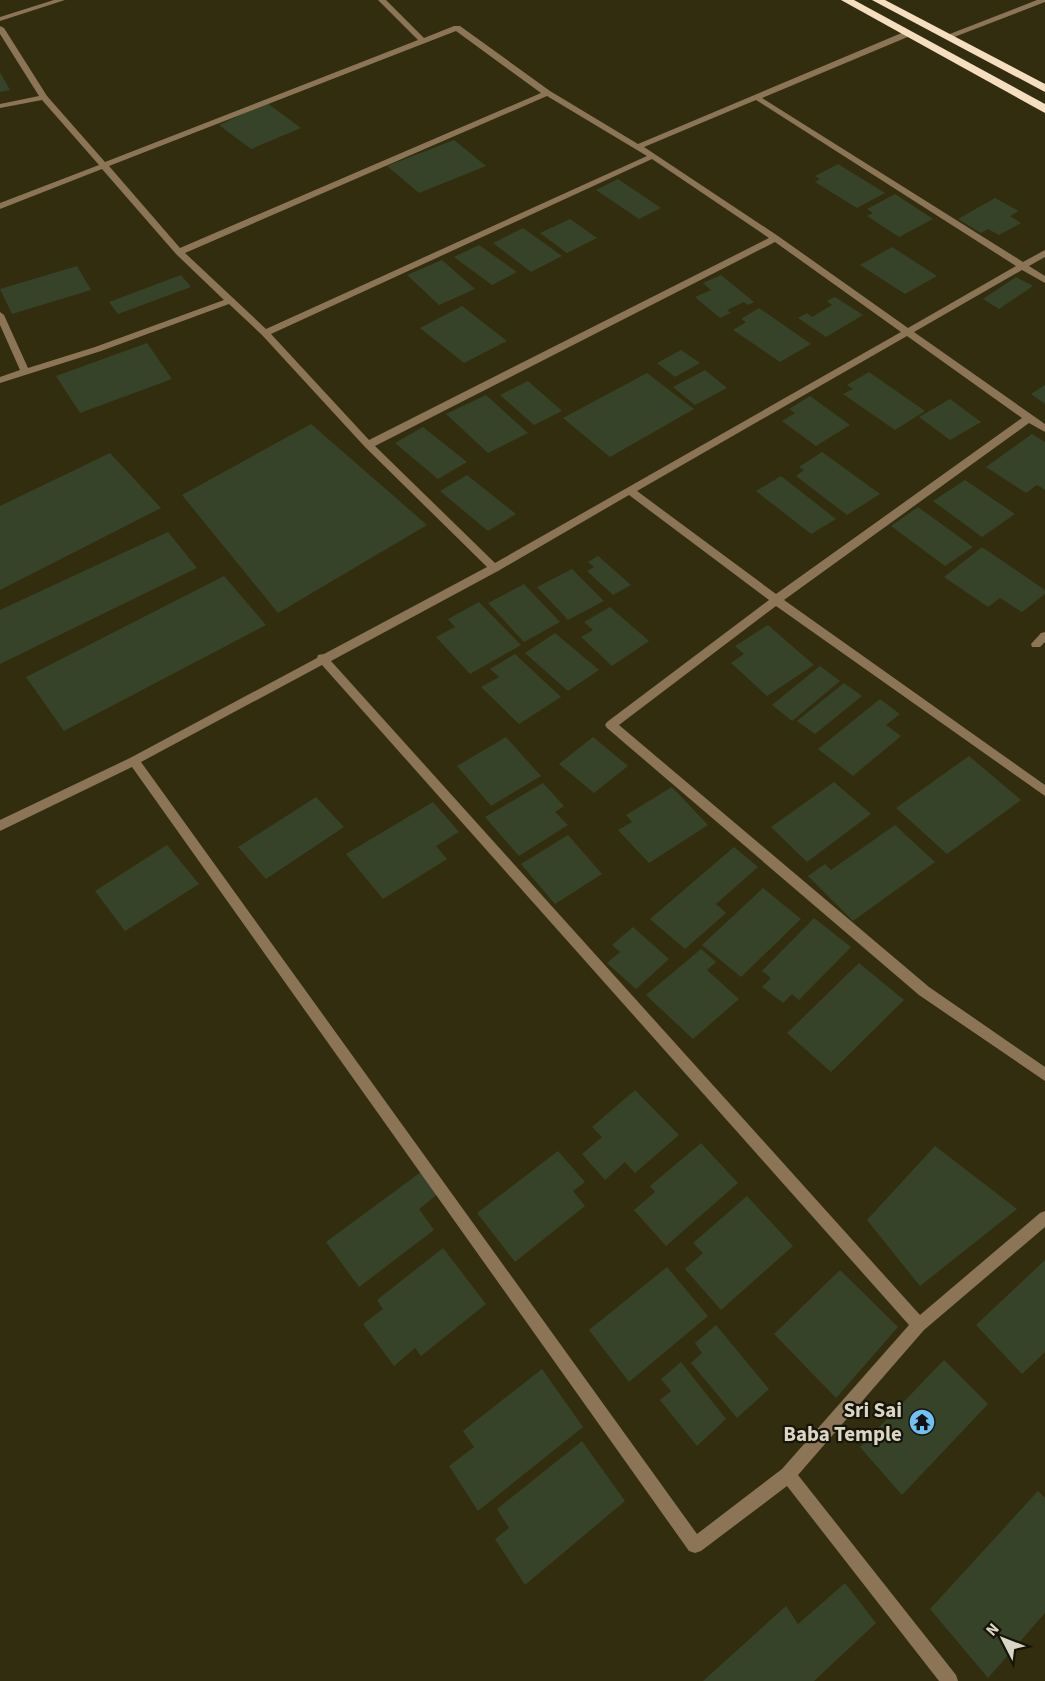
<svg xmlns="http://www.w3.org/2000/svg" width="1045" height="1681" font-family="'Source Sans 3',sans-serif">
  <style>
    .building { fill: #374328 }
    .lines { fill: none; stroke-linecap: round; stroke-linejoin: round }
    .street { fill: #8c7456; fill-rule: evenodd }
    .highway { fill: #f6dec1; fill-rule: evenodd }
    .labels { text-anchor: middle; stroke-width: 4.5; stroke-linejoin: round; paint-order: stroke }
    .near-poi-label { font-size: 21px; font-weight: bold; fill: #d9d6c5; stroke: #171509; text-anchor: end }
  </style>
  <rect width="100%" height="100%" fill="#322d0f"/>
  <g class="building">
    <path d="M 0,72 L 10,90 L 0,92 Z"/>
    <path d="M 267,103 L 301,128 L 251,149 L 219,125 Z"/>
    <path d="M 454,140 L 486,166 L 419,193 L 387,166 Z"/>
    <path d="M 838,164 L 885,193 L 857,208 L 815,182 L 820,179 L 815,176 Z"/>
    <path d="M 618,179 L 661,208 L 639,219 L 596,190 Z"/>
    <path d="M 895,194 L 933,219 L 899,237 L 867,216 L 873,213 L 867,209 Z"/>
    <path d="M 995,198 L 1019,211 L 1010,216 L 1021,223 L 999,235 L 988,229 L 981,233 L 958,219 Z"/>
    <path d="M 570,219 L 597,238 L 567,253 L 540,233 Z"/>
    <path d="M 523,228 L 562,256 L 531,272 L 493,243 Z"/>
    <path d="M 479,245 L 517,272 L 492,285 L 454,257 Z"/>
    <path d="M 892,247 L 937,276 L 905,294 L 860,265 Z"/>
    <path d="M 442,260 L 475,289 L 439,305 L 407,275 Z"/>
    <path d="M 77,266 L 91,290 L 12,314 L 0,289 Z"/>
    <path d="M 181,275 L 191,287 L 118,314 L 109,302 Z"/>
    <path d="M 721,275 L 754,302 L 748,305 L 744,302 L 727,310 L 731,313 L 720,318 L 695,297 L 711,290 L 703,283 Z"/>
    <path d="M 1016,277 L 1033,286 L 999,309 L 983,299 Z"/>
    <path d="M 835,297 L 863,315 L 826,337 L 798,318 L 807,313 L 812,317 L 832,305 L 827,301 Z"/>
    <path d="M 462,306 L 507,341 L 464,363 L 420,328 Z"/>
    <path d="M 759,308 L 811,344 L 780,362 L 733,330 L 746,322 L 741,319 Z"/>
    <path d="M 147,343 L 172,379 L 80,413 L 56,376 Z"/>
    <path d="M 681,350 L 700,363 L 675,377 L 657,363 Z"/>
    <path d="M 705,370 L 727,388 L 695,405 L 673,387 Z"/>
    <path d="M 869,372 L 925,411 L 895,430 L 843,394 L 853,389 L 847,385 Z"/>
    <path d="M 647,373 L 694,409 L 610,457 L 563,418 Z"/>
    <path d="M 528,381 L 562,411 L 534,425 L 500,395 Z"/>
    <path d="M 1045,385 L 1045,404 L 1031,394 Z"/>
    <path d="M 486,395 L 528,433 L 488,453 L 446,414 Z"/>
    <path d="M 810,396 L 850,425 L 816,446 L 782,421 L 795,413 L 789,409 Z"/>
    <path d="M 950,399 L 981,422 L 950,440 L 919,417 Z"/>
    <path d="M 311,424 L 427,525 L 278,613 L 182,495 Z"/>
    <path d="M 423,427 L 467,462 L 438,479 L 395,443 Z"/>
    <path d="M 1032,434 L 1045,442 L 1045,490 L 1037,485 L 1026,493 L 986,467 Z"/>
    <path d="M 822,452 L 880,494 L 847,515 L 796,476 L 804,470 L 799,467 Z"/>
    <path d="M 110,453 L 161,508 L 0,590 L 0,506 Z"/>
    <path d="M 467,475 L 516,514 L 488,531 L 440,491 Z"/>
    <path d="M 781,476 L 836,519 L 811,534 L 756,491 Z"/>
    <path d="M 965,480 L 1015,514 L 982,537 L 933,501 Z"/>
    <path d="M 918,507 L 973,547 L 945,566 L 891,526 Z"/>
    <path d="M 168,532 L 197,568 L 0,664 L 0,610 Z"/>
    <path d="M 982,547 L 1045,590 L 1045,594 L 1022,612 L 1000,598 L 988,607 L 944,577 Z"/>
    <path d="M 598,556 L 631,585 L 613,595 L 587,571 L 594,567 L 588,562 Z"/>
    <path d="M 572,569 L 604,601 L 568,620 L 537,587 Z"/>
    <path d="M 224,576 L 266,625 L 64,731 L 26,677 Z"/>
    <path d="M 524,584 L 560,622 L 524,642 L 488,603 Z"/>
    <path d="M 479,602 L 521,645 L 470,674 L 436,637 L 455,627 L 448,619 Z"/>
    <path d="M 610,607 L 649,641 L 612,666 L 581,637 L 593,630 L 584,622 Z"/>
    <path d="M 768,625 L 814,665 L 767,696 L 731,663 L 744,654 L 735,646 Z"/>
    <path d="M 555,633 L 599,670 L 568,691 L 525,653 Z"/>
    <path d="M 515,654 L 561,697 L 519,724 L 481,687 L 499,677 L 490,669 Z"/>
    <path d="M 820,666 L 840,681 L 792,721 L 772,705 Z"/>
    <path d="M 844,683 L 862,696 L 815,734 L 797,721 Z"/>
    <path d="M 880,699 L 900,714 L 886,725 L 901,736 L 853,776 L 818,749 Z"/>
    <path d="M 506,737 L 541,776 L 491,806 L 457,766 Z"/>
    <path d="M 593,737 L 628,766 L 594,793 L 559,764 Z"/>
    <path d="M 969,756 L 1021,800 L 947,854 L 896,808 Z"/>
    <path d="M 834,782 L 871,814 L 807,862 L 771,827 Z"/>
    <path d="M 543,783 L 564,806 L 555,812 L 568,825 L 519,856 L 485,817 Z"/>
    <path d="M 672,787 L 708,825 L 649,863 L 618,830 L 632,822 L 626,815 Z"/>
    <path d="M 316,797 L 344,827 L 266,879 L 238,847 Z"/>
    <path d="M 433,802 L 459,832 L 436,846 L 447,859 L 383,899 L 346,854 Z"/>
    <path d="M 895,825 L 935,862 L 853,921 L 808,876 L 825,864 L 831,870 Z"/>
    <path d="M 568,835 L 602,874 L 555,904 L 521,864 Z"/>
    <path d="M 167,845 L 199,884 L 125,931 L 95,891 Z"/>
    <path d="M 734,847 L 758,867 L 716,904 L 726,913 L 685,949 L 650,919 Z"/>
    <path d="M 763,888 L 801,919 L 741,977 L 702,945 Z"/>
    <path d="M 814,918 L 851,947 L 799,1000 L 792,994 L 783,1003 L 762,987 L 771,978 L 762,971 Z"/>
    <path d="M 633,927 L 669,959 L 636,989 L 607,963 L 620,952 L 612,945 Z"/>
    <path d="M 701,949 L 716,962 L 707,970 L 739,999 L 693,1039 L 646,995 Z"/>
    <path d="M 859,963 L 904,1000 L 831,1072 L 787,1033 Z"/>
    <path d="M 635,1090 L 679,1135 L 635,1173 L 625,1162 L 605,1180 L 582,1154 L 602,1137 L 592,1127 Z"/>
    <path d="M 701,1143 L 738,1183 L 666,1246 L 634,1210 L 655,1192 L 650,1186 Z"/>
    <path d="M 935,1146 L 1017,1209 L 920,1286 L 867,1220 Z"/>
    <path d="M 558,1151 L 585,1182 L 573,1191 L 585,1206 L 515,1262 L 477,1213 Z"/>
    <path d="M 421,1172 L 438,1194 L 419,1209 L 434,1230 L 359,1287 L 326,1242 Z"/>
    <path d="M 747,1196 L 793,1246 L 721,1310 L 685,1269 L 703,1253 L 693,1243 Z"/>
    <path d="M 443,1248 L 486,1304 L 421,1356 L 415,1348 L 394,1366 L 363,1324 L 383,1309 L 377,1300 Z"/>
    <path d="M 1045,1260 L 1045,1352 L 1022,1374 L 976,1325 Z"/>
    <path d="M 667,1267 L 708,1316 L 629,1382 L 589,1330 Z"/>
    <path d="M 840,1270 L 898,1327 L 836,1398 L 774,1334 Z"/>
    <path d="M 716,1325 L 769,1389 L 737,1418 L 691,1363 L 702,1353 L 695,1343 Z"/>
    <path d="M 944,1360 L 988,1404 L 902,1495 L 860,1447 Z"/>
    <path d="M 681,1362 L 726,1419 L 697,1446 L 660,1400 L 671,1391 L 661,1379 Z"/>
    <path d="M 542,1369 L 583,1427 L 478,1511 L 449,1466 L 474,1447 L 463,1431 Z"/>
    <path d="M 582,1441 L 625,1501 L 525,1585 L 495,1539 L 509,1528 L 497,1509 Z"/>
    <path d="M 1038,1491 L 1045,1498 L 1045,1613 L 988,1678 L 930,1609 Z"/>
    <path d="M 845,1583 L 876,1623 L 814,1681 L 703,1681 L 786,1606 L 798,1624 Z"/>
  </g>
  <g class="lines">
    <g class="street">
      <path d="M 54,0 L 65,0 L 0,21 L 0,17 Z"/>
      <path d="M 378,0 L 386,0 L 424,38 L 454,26 L 460,26 L 550,91 L 638,144 L 904,32 L 910,32 L 910,36 L 762,98 L 1023,262 L 1045,250 L 1045,257 L 1029,266 L 1045,276 L 1045,283 L 1022,270 L 914,332 L 1045,424 L 1045,432 L 1029,423 L 784,600 L 1045,785 L 1045,796 L 776,606 L 619,725 L 929,987 L 1045,1067 L 1045,1081 L 919,995 L 607,728 L 605,725 L 607,722 L 769,600 L 629,495 L 498,571 L 331,661 L 920,1315 L 1040,1213 L 1045,1211 L 1045,1227 L 924,1330 L 798,1475 L 956,1675 L 958,1681 L 939,1681 L 787,1486 L 701,1551 L 695,1553 L 689,1551 L 132,767 L 0,831 L 0,820 L 130,758 L 317,658 L 318,655 L 324,654 L 487,567 L 365,447 L 262,335 L 229,304 L 101,351 L 0,383 L 0,377 L 20,370 L 0,325 L 0,312 L 4,315 L 28,368 L 95,347 L 224,300 L 176,254 L 102,169 L 0,209 L 0,203 L 99,165 L 42,100 L 0,108 L 0,104 L 39,96 L 0,34 L 0,26 L 4,28 L 47,96 L 105,162 L 418,40 ZM 456,31 L 541,93 L 180,248 L 109,166 ZM 547,96 L 647,156 L 266,329 L 185,253 ZM 756,100 L 1016,266 L 908,328 L 778,236 L 644,147 ZM 652,159 L 769,238 L 369,440 L 271,334 ZM 775,242 L 901,332 L 495,563 L 375,446 ZM 907,336 L 1022,418 L 776,594 L 637,491 ZM 322,665 L 909,1325 L 782,1469 L 697,1534 L 141,762 Z"/>
      <path d="M 1037,0 L 1045,0 L 1045,2 L 949,39 L 942,37 Z"/>
      <path d="M 1045,632 L 1045,642 L 1040,647 L 1032,647 L 1031,644 L 1041,633 Z"/>
    </g>
    <g class="highway">
      <path d="M 841,0 L 854,0 L 1045,104 L 1045,113 Z"/>
      <path d="M 872,0 L 885,0 L 1045,84 L 1045,92 Z"/>
    </g>
  </g>
  <defs>
    <symbol id="temple-disc" viewBox="-11 -11 22 22"><circle r="9.5" fill="#71c1f5" stroke="#171509"/><path d="M0-6L5-2H3V0L6.5 2.5H4V6H1.5V3h-3V6H-4V2.5H-6.5L-3 0V-2H-5Z" fill="#111"/></symbol>
  </defs>
  <g fill-rule="evenodd">
    <use href="#temple-disc" x="907" y="1407" width="30" height="30"/>
  </g>
  <g class="labels">
    <g class="near-poi-label">
      <text x="902" y="1417">Sri Sai<tspan x="902" dy="24">Baba Temple</tspan></text>
    </g>
  </g>
  <g transform="translate(1003 1639) rotate(312)" stroke="#171509" stroke-width="4.5" paint-order="stroke">
  <path d="M0-4.5L10 22L0 15L-10 22Z" fill="#d9d6c5"/>
  <text y="-9" font-size="16" font-weight="bold" text-anchor="middle" fill="#d9d6c5">N</text>
  </g>
</svg>
